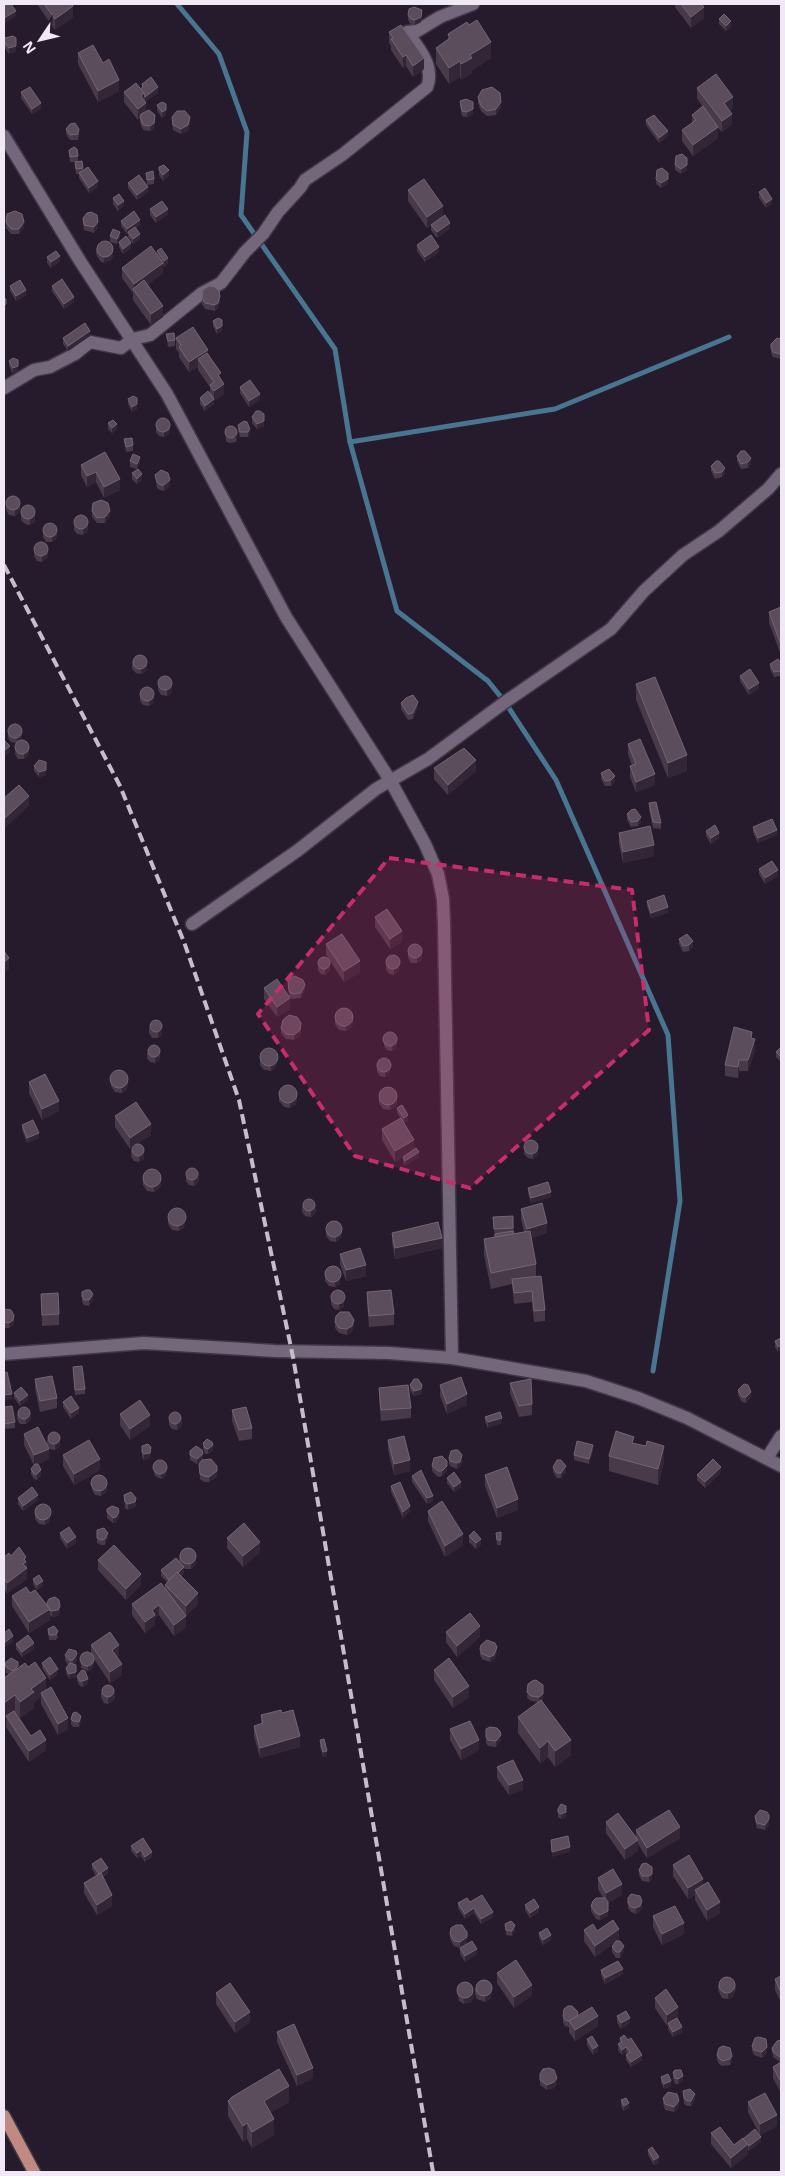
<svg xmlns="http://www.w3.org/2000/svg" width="785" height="2176" font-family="'Open Sans',sans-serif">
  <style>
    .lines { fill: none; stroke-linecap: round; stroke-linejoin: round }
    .stream { stroke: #487590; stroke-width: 5 }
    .minor-casing { stroke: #403746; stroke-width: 15 }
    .major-casing { stroke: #403746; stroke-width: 15 }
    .minor { stroke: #74667b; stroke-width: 12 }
    .major { stroke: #c08a83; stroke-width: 12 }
    .rail { stroke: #c6bdcb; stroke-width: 4; stroke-dasharray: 10 5; stroke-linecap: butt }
    .wall { fill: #493a4a }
    .shaded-wall { fill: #332636 }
    .building { fill: #5b4d5c; stroke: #726574 }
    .marked { fill: #c72d6a; fill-opacity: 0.2; stroke: #c72d6a; stroke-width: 4; stroke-dasharray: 10 6; stroke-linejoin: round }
  </style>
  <rect width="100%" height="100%" fill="#261b2c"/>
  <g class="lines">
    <g class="stream">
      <path d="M 177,4 L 219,54 L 247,132 L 241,215 L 335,349 L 350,442 L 397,611 L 488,681 L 505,702 L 556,780 L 668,1035 L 680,1201 L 653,1371"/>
      <path d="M 350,442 L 555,409 L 729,337"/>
    </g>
    <defs>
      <g id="minor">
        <path d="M 4,136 L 80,261 L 167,394 L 286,617 L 390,780 L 425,844 L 438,874 L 443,899 L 444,924 L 452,1358"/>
        <path d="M 4,388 L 34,370 L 50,367 L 75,354 L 90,342 L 121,348 L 133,339 L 150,335 L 202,293 L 221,283 L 245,252 L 263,234 L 278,212 L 300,188 L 305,180 L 342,155 L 427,87 C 435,67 419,48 407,32 L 417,31 L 440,17 L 473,4"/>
        <path d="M 192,924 L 297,851 L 376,789 L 428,759 L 505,702 L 611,629 L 644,591 L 683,555 L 719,531 L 768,489 L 781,474"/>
        <path d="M 4,1354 L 144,1343 L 275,1351 L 389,1353 L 452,1358 L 586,1381 L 638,1398 L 687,1418 L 781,1466"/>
        <path d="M 767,1458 L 781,1436"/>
      </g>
      <path id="major" d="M 4,2116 L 34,2172"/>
    </defs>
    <use href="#minor" class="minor-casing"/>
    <use href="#major" class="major-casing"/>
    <use href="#minor" class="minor"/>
    <use href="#major" class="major"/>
    <path class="rail" d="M 4,565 L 120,786 L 184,942 L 239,1100 L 293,1357 L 433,2172"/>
  </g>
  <g class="wall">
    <path d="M 37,4 L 72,4 L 73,17 L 55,30 Z"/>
    <path d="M 675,4 L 701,4 L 704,18 L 691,28 L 675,7 Z"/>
    <path d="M 422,10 L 421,22 L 415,25 L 411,25 L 408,20 L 408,15 Z"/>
    <path d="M 719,19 L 731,27 L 726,31 L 719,24 Z"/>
    <path d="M 389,32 L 424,69 L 413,77 L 406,66 L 403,68 L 391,50 L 391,46 L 389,43 Z"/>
    <path d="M 448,34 L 491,58 L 472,70 L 472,73 L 461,80 L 460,77 L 449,84 L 436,64 L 436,48 L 448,40 Z"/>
    <path d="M 4,42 L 16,51 L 9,54 L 4,47 Z"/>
    <path d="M 78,53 L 103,63 L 119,91 L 98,102 L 78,64 Z"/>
    <path d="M 142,84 L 158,93 L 145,102 L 146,112 L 155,121 L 154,129 L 150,131 L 143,130 L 140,123 L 140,118 L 138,120 L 124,102 L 124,92 L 140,89 L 142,88 Z"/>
    <path d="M 697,88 L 733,108 L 729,110 L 732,124 L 722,132 L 718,128 L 718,138 L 693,156 L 682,141 L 682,130 L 692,123 L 692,115 L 703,107 L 697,98 Z"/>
    <path d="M 21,92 L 41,109 L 32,114 L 21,98 Z"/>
    <path d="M 478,97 L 501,107 L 496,115 L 487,116 L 481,111 L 478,103 Z"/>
    <path d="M 460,101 L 473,102 L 473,114 L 467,117 L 462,116 L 460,106 Z"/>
    <path d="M 157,105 L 166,115 L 162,118 L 157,110 Z"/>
    <path d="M 172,117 L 190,123 L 188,131 L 181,134 L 173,130 L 172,122 Z"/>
    <path d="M 646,120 L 668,136 L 659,143 L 646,125 Z"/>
    <path d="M 66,129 L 79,134 L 78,140 L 70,140 L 66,134 Z"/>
    <path d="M 69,150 L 78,156 L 78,161 L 83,168 L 83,170 L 98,187 L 89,193 L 79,178 L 79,174 L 76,174 L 75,162 L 70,162 Z"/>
    <path d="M 675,165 L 687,170 L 681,174 L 675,170 Z"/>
    <path d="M 159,170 L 169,176 L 163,181 L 159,175 Z"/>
    <path d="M 146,173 L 154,179 L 154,184 L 147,185 L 148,192 L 137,200 L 128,188 L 128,183 L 147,185 Z"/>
    <path d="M 656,179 L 668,184 L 661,188 L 656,184 Z"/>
    <path d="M 408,190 L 443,216 L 450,228 L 437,238 L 431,230 L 431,225 L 427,228 L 408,201 Z"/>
    <path d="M 759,192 L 772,204 L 766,208 L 759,198 Z"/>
    <path d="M 113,198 L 124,206 L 118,211 L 113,204 Z"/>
    <path d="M 150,209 L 168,214 L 156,223 L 150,215 Z"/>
    <path d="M 83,218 L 98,227 L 94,233 L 84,230 L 83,223 Z"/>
    <path d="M 121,221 L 140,225 L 136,228 L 140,239 L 133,244 L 128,237 L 128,234 L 127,234 L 121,226 Z"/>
    <path d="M 6,222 L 24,227 L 19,234 L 11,234 L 6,228 Z"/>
    <path d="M 110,236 L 120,237 L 117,244 L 110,242 Z"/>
    <path d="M 119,242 L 131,248 L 123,254 L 119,247 Z"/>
    <path d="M 417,245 L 439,252 L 425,262 L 417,251 Z"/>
    <path d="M 96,248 L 113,256 L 111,260 L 104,263 L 100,261 L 96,254 Z"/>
    <path d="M 157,251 L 168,263 L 164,267 L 163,265 L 163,273 L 147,285 L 163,317 L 151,325 L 133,300 L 133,293 L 122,278 L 122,268 L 157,254 Z"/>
    <path d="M 47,257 L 60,261 L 51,268 L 47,263 Z"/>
    <path d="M 10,286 L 26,295 L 16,301 L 10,291 Z"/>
    <path d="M 52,286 L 74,302 L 64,309 L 52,291 Z"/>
    <path d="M 202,298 L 220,302 L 218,308 L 215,311 L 205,309 L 202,304 Z"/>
    <path d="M 213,321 L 222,331 L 217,334 L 213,326 Z"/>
    <path d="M 166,334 L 175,340 L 175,346 L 168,347 Z"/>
    <path d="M 90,336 L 68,351 L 63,344 L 63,338 Z"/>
    <path d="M 176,338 L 208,353 L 221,379 L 224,394 L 214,401 L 214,404 L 205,411 L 200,404 L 200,398 L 210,393 L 210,387 L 198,370 L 198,367 L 189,372 L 179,357 L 179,353 L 176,349 Z"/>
    <path d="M 781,339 L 781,359 L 773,357 L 771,353 L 771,344 Z"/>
    <path d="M 9,361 L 18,371 L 13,374 L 9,366 Z"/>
    <path d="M 240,387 L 260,400 L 249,407 L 240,393 Z"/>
    <path d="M 128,399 L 137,409 L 132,412 L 128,404 Z"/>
    <path d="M 252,417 L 264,426 L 257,429 L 252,423 Z"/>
    <path d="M 244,421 L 250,434 L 248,437 L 240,437 L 238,430 L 238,425 Z"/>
    <path d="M 108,423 L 117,430 L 112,433 L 108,429 Z"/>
    <path d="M 156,426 L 170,428 L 169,434 L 164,437 L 159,436 L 156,432 Z"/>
    <path d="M 227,426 L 237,439 L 236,442 L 229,443 L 226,441 L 225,429 Z"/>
    <path d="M 124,439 L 133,445 L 133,451 L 126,452 Z"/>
    <path d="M 105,452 L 120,490 L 104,498 L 96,482 L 87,487 L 81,475 L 81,465 Z"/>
    <path d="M 737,456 L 751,464 L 748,468 L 741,469 L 737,461 Z"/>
    <path d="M 130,461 L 140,462 L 137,469 L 130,467 Z"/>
    <path d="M 711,466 L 725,473 L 722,477 L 715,479 L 711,471 Z"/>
    <path d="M 132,473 L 142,480 L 137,484 L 132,479 Z"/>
    <path d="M 155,475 L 170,486 L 164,491 L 160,490 L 157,488 Z"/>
    <path d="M 6,505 L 20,507 L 19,512 L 15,516 L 9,515 L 6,510 Z"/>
    <path d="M 92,511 L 110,516 L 105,523 L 97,523 L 92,517 Z"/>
    <path d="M 21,514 L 35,516 L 35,522 L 30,525 L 25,524 L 21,520 Z"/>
    <path d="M 74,524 L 88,526 L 87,532 L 83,535 L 77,534 L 74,530 Z"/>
    <path d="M 43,532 L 57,534 L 56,539 L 52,542 L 46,542 L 43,537 Z"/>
    <path d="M 34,551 L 48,553 L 47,558 L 42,562 L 37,561 L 34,556 Z"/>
    <path d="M 781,607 L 781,655 L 769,623 L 769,612 Z"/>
    <path d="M 132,663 L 147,665 L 146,671 L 141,674 L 136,673 L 132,669 Z"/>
    <path d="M 781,663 L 780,676 L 774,677 L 770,669 L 770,664 Z"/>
    <path d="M 740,676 L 759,688 L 749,695 L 740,681 Z"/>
    <path d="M 636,684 L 687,771 L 668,778 L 636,700 Z"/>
    <path d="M 158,685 L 172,687 L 171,693 L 167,696 L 161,695 L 158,690 Z"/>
    <path d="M 140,695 L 154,697 L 153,703 L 149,706 L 143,705 L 140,701 Z"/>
    <path d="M 401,703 L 418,707 L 413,719 L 408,720 L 401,709 Z"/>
    <path d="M 8,733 L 22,734 L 22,740 L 29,751 L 28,756 L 24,759 L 18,759 L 15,754 L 16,743 L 11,742 L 8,738 Z"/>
    <path d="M 628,744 L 655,785 L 636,792 L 630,777 L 630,766 L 632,766 L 628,754 Z"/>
    <path d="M 46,762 L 46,775 L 39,777 L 34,771 L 34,766 Z"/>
    <path d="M 434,768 L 476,771 L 448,795 L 434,779 Z"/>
    <path d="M 601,773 L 615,781 L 611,786 L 605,786 L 601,779 Z"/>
    <path d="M 649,803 L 661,823 L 661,829 L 653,828 L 649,809 Z"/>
    <path d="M 627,814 L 641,822 L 638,826 L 631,827 L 627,820 Z"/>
    <path d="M 753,827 L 777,835 L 758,843 L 753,832 Z"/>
    <path d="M 706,831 L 719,838 L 711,844 L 706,836 Z"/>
    <path d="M 619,833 L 654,856 L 623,863 L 619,844 Z"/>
    <path d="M 759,869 L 778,876 L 765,884 L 759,874 Z"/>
    <path d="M 647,901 L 668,913 L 651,918 L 647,906 Z"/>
    <path d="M 375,917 L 402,942 L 390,949 L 375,927 Z"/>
    <path d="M 679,939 L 693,947 L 689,951 L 683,952 L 679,944 Z"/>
    <path d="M 326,944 L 360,972 L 344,982 L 326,955 Z"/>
    <path d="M 408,953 L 422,955 L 421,960 L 417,963 L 411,963 L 408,958 Z"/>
    <path d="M 386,964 L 399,966 L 399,971 L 394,975 L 389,974 L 386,969 Z"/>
    <path d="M 318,965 L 330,967 L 329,972 L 325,975 L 321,974 L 318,970 Z"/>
    <path d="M 288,982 L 305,990 L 301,998 L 292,999 L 289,996 L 290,1009 L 277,1017 L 264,999 L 264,988 L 289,996 Z"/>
    <path d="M 335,1019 L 353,1020 L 352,1027 L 346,1031 L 339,1030 L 335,1024 Z"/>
    <path d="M 149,1028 L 162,1030 L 162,1035 L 158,1038 L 152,1038 L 149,1033 Z"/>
    <path d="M 281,1028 L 301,1028 L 300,1036 L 294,1040 L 286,1039 L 281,1033 Z"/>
    <path d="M 752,1039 L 755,1050 L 748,1071 L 739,1071 L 738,1078 L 725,1076 L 725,1065 Z"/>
    <path d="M 384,1041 L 397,1043 L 396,1048 L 392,1051 L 387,1050 L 384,1046 Z"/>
    <path d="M 781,1047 L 781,1062 L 776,1057 L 776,1052 Z"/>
    <path d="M 147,1053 L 160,1055 L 159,1060 L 155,1063 L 150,1062 L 147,1058 Z"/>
    <path d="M 260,1059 L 277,1060 L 276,1067 L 271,1071 L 264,1070 L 260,1065 Z"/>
    <path d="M 377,1067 L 390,1069 L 389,1074 L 385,1077 L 380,1076 L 377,1072 Z"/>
    <path d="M 111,1081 L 128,1082 L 127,1089 L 122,1093 L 115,1092 L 111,1086 Z"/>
    <path d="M 29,1082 L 59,1111 L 42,1120 L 29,1093 Z"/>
    <path d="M 279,1096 L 297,1097 L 296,1104 L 290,1108 L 284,1107 L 279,1101 Z"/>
    <path d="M 379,1098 L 397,1099 L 396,1106 L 390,1110 L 383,1109 L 379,1103 Z"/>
    <path d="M 397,1108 L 408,1121 L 404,1124 L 414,1150 L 419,1157 L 405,1166 L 403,1162 L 403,1157 L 395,1162 L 382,1140 L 382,1129 L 401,1119 L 397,1113 Z"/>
    <path d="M 115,1116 L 151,1135 L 138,1143 L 144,1154 L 144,1159 L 139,1162 L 134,1161 L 131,1157 L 132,1148 L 130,1149 L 115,1127 Z"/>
    <path d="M 22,1125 L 39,1138 L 27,1143 L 22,1130 Z"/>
    <path d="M 524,1149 L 538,1151 L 537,1156 L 533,1159 L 528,1158 L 524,1154 Z"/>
    <path d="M 186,1175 L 199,1178 L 198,1183 L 194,1186 L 189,1185 L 186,1181 Z"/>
    <path d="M 143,1180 L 161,1181 L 160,1188 L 154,1192 L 147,1191 L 143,1185 Z"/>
    <path d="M 528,1188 L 551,1197 L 531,1203 L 528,1193 Z"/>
    <path d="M 302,1206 L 316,1209 L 315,1214 L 311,1217 L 305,1216 L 302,1212 Z"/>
    <path d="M 521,1209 L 547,1233 L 531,1238 L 536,1264 L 536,1276 L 545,1310 L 545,1321 L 534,1322 L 532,1302 L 514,1304 L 512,1284 L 491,1289 L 484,1255 L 484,1239 L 495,1237 L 493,1222 L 513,1216 L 514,1234 L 524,1232 L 521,1219 Z"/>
    <path d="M 168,1219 L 185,1220 L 184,1227 L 179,1231 L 172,1230 L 168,1224 Z"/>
    <path d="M 326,1230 L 342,1232 L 341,1238 L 336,1242 L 330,1241 L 326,1236 Z"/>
    <path d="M 392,1233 L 442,1248 L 395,1259 L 392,1243 Z"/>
    <path d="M 340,1254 L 366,1276 L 346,1281 L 340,1264 Z"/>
    <path d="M 325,1276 L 340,1278 L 340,1284 L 335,1287 L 329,1286 L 325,1281 Z"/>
    <path d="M 82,1292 L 93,1299 L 89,1306 L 84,1305 L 82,1302 Z"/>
    <path d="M 367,1292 L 394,1314 L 394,1325 L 369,1327 L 367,1303 Z"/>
    <path d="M 41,1294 L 59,1314 L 59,1325 L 42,1326 Z"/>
    <path d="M 331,1299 L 344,1301 L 344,1307 L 339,1310 L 334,1309 L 331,1304 Z"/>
    <path d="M 4,1311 L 14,1320 L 13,1325 L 9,1328 L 4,1328 Z"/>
    <path d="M 335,1322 L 354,1325 L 352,1331 L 347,1335 L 339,1333 L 335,1328 Z"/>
    <path d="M 781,1338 L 778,1352 L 775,1347 L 775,1341 Z"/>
    <path d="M 73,1367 L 85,1389 L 85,1394 L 75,1395 Z"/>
    <path d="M 35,1379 L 57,1398 L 57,1408 L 40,1412 L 35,1389 Z"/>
    <path d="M 510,1383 L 532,1404 L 532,1415 L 519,1417 L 510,1393 Z"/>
    <path d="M 410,1385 L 422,1390 L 421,1394 L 414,1396 L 410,1390 Z"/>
    <path d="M 440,1385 L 467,1405 L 447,1414 L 440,1396 Z"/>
    <path d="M 379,1388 L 411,1408 L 411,1418 L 381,1421 L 379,1398 Z"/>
    <path d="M 738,1390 L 751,1397 L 746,1403 L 742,1402 L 738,1395 Z"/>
    <path d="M 14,1393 L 28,1400 L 20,1406 L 14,1398 Z"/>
    <path d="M 63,1402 L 79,1413 L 71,1419 L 63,1407 Z"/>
    <path d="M 4,1407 L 15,1422 L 15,1428 L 4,1429 Z"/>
    <path d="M 232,1410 L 252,1428 L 252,1439 L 239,1441 L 232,1421 Z"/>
    <path d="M 17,1414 L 31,1416 L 30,1421 L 26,1424 L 20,1424 L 17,1419 Z"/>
    <path d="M 120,1414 L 150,1426 L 130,1440 L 120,1425 Z"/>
    <path d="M 485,1417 L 502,1423 L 488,1428 L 485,1422 Z"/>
    <path d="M 169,1419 L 182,1422 L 181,1427 L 177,1430 L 172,1429 L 169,1425 Z"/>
    <path d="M 24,1434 L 49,1459 L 38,1464 L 41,1475 L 37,1480 L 34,1479 L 31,1474 L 31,1469 L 34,1465 L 24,1445 Z"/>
    <path d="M 47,1440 L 60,1442 L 59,1447 L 55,1450 L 50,1449 L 47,1445 Z"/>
    <path d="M 388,1440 L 410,1471 L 394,1475 L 388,1450 Z"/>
    <path d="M 203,1443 L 213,1450 L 208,1454 L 205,1454 L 203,1448 Z"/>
    <path d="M 634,1443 L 664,1462 L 658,1485 L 609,1471 L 609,1456 Z"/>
    <path d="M 142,1446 L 151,1447 L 150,1458 L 144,1460 L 142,1457 Z"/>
    <path d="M 593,1450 L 589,1464 L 574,1460 L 574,1455 Z"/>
    <path d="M 190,1451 L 217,1472 L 217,1477 L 209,1482 L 204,1482 L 200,1479 L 199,1464 L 202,1460 L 197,1464 L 190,1460 Z"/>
    <path d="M 63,1455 L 100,1470 L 74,1485 L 63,1466 Z"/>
    <path d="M 449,1458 L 462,1461 L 460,1467 L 457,1469 L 450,1466 L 449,1463 Z"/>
    <path d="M 432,1466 L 447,1471 L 442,1476 L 438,1477 L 432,1471 Z"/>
    <path d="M 154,1467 L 167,1472 L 164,1478 L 161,1479 L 155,1476 L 154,1472 Z"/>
    <path d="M 553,1467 L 566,1472 L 561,1478 L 557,1478 L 553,1472 Z"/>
    <path d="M 721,1472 L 705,1488 L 697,1480 L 697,1475 Z"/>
    <path d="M 485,1475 L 518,1510 L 497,1518 L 485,1486 Z"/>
    <path d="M 412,1476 L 433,1501 L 427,1504 L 412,1482 Z"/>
    <path d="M 447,1478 L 461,1487 L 454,1492 L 447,1483 Z"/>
    <path d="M 92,1485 L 107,1487 L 106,1492 L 101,1496 L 95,1495 L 92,1490 Z"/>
    <path d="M 391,1486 L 410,1511 L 403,1518 L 391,1492 Z"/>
    <path d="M 124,1495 L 136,1504 L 135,1507 L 128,1510 L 125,1508 Z"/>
    <path d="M 18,1498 L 38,1500 L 23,1511 L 18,1504 Z"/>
    <path d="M 107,1509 L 119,1517 L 116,1522 L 113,1523 L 107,1518 Z"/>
    <path d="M 428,1511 L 463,1545 L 445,1557 L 428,1521 Z"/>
    <path d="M 35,1514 L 50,1515 L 50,1522 L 45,1525 L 39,1524 L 35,1519 Z"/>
    <path d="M 97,1530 L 108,1538 L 105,1545 L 101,1545 L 97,1543 Z"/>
    <path d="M 60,1533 L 76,1543 L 67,1549 L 60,1538 Z"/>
    <path d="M 496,1533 L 501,1540 L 501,1545 L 497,1545 Z"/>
    <path d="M 469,1536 L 481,1544 L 476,1549 L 469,1542 Z"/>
    <path d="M 227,1538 L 260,1552 L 243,1567 L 227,1548 Z"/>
    <path d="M 11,1556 L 26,1557 L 27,1579 L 7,1593 L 4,1589 L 4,1557 Z"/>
    <path d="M 179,1556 L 196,1560 L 195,1565 L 191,1569 L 186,1569 L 184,1568 L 184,1573 L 181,1576 L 198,1604 L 186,1616 L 185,1615 L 186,1627 L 174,1636 L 159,1615 L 155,1618 L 155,1625 L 145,1633 L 132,1615 L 132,1604 L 165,1587 L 165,1585 L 167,1582 L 161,1576 L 161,1570 L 179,1562 Z"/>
    <path d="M 98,1560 L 141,1585 L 126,1600 L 98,1570 Z"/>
    <path d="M 33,1579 L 43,1586 L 37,1590 L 33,1584 Z"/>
    <path d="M 30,1593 L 47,1605 L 60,1611 L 58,1616 L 52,1617 L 50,1615 L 50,1620 L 29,1633 L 12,1606 L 12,1596 Z"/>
    <path d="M 54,1626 L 58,1637 L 56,1640 L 49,1640 L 48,1629 Z"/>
    <path d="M 446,1632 L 480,1637 L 457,1657 L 446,1642 Z"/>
    <path d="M 16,1644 L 34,1649 L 22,1657 L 16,1649 Z"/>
    <path d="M 91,1645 L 119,1655 L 117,1657 L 122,1675 L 110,1683 L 94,1659 L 94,1664 L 91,1670 L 88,1671 L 81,1668 L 81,1656 L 91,1654 Z"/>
    <path d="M 480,1649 L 497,1653 L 494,1660 L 490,1662 L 482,1659 L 480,1655 Z"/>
    <path d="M 65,1655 L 77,1660 L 74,1664 L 76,1671 L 76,1677 L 69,1679 L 66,1673 L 66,1668 L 68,1665 L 65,1660 Z"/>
    <path d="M 5,1663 L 18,1668 L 46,1690 L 68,1729 L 58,1735 L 41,1704 L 41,1697 L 34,1702 L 34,1708 L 20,1718 L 15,1711 L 31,1736 L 46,1750 L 29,1762 L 6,1727 L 9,1674 L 6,1673 Z"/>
    <path d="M 42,1663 L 58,1674 L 50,1680 L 42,1668 Z"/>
    <path d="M 434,1670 L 469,1697 L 453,1708 L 434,1680 Z"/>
    <path d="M 77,1676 L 88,1684 L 83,1687 L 80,1686 L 77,1681 Z"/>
    <path d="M 528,1684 L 543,1699 L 542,1700 L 571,1755 L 555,1767 L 548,1757 L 540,1763 L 518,1733 L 518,1717 L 539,1702 L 531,1701 L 527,1698 Z"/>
    <path d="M 101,1692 L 115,1696 L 114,1700 L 108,1704 L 104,1703 L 101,1697 Z"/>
    <path d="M 282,1713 L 300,1747 L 260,1758 L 254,1736 L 254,1726 L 261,1724 L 261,1715 Z"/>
    <path d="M 71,1719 L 81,1721 L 79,1727 L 73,1727 L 71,1724 Z"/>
    <path d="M 450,1729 L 479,1750 L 461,1760 L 450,1740 Z"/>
    <path d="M 486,1729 L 501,1740 L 496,1747 L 488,1746 L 486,1743 Z"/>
    <path d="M 320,1740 L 327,1756 L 323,1757 L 320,1746 Z"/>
    <path d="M 497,1767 L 523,1790 L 509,1795 L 497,1778 Z"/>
    <path d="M 558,1809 L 566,1817 L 561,1819 L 558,1817 Z"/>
    <path d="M 755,1816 L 769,1825 L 765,1830 L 757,1828 L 755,1821 Z"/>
    <path d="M 606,1822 L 636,1837 L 636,1830 L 680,1838 L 647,1858 L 638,1844 L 638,1851 L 625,1860 L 606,1833 Z"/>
    <path d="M 131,1846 L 152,1857 L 145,1862 L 141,1856 L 137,1858 L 131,1851 Z"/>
    <path d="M 92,1864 L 108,1873 L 103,1877 L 112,1906 L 97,1915 L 84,1893 L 84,1883 L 96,1876 L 92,1869 Z"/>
    <path d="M 673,1865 L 703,1884 L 720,1913 L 707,1921 L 695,1900 L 695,1895 L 688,1899 L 673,1876 Z"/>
    <path d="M 652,1867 L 652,1879 L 649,1882 L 642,1881 L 639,1875 L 639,1870 Z"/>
    <path d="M 598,1878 L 622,1895 L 608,1903 L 608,1916 L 600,1920 L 596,1919 L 591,1911 L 591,1906 L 603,1898 L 598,1889 Z"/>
    <path d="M 628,1898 L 642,1907 L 640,1911 L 636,1914 L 631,1912 L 628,1908 Z"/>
    <path d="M 470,1902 L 493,1917 L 481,1924 L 474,1913 L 465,1919 L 458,1908 L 458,1903 Z"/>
    <path d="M 525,1905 L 539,1912 L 530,1918 L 525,1910 Z"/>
    <path d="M 653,1916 L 684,1934 L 662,1945 L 653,1927 Z"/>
    <path d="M 505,1924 L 515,1931 L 512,1936 L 506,1935 Z"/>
    <path d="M 584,1930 L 597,1931 L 619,1940 L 618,1941 L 624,1951 L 620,1958 L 616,1958 L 612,1952 L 612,1947 L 614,1943 L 595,1957 L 584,1941 Z"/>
    <path d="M 539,1933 L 551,1940 L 543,1945 L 539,1938 Z"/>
    <path d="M 450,1934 L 467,1937 L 467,1943 L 460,1948 L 454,1946 L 450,1939 Z"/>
    <path d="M 460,1948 L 477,1954 L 465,1962 L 460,1954 Z"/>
    <path d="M 601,1970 L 623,1974 L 605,1984 L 601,1975 Z"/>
    <path d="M 497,1973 L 532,1995 L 514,2008 L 497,1983 Z"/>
    <path d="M 781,1976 L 781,2003 L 775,1990 L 775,1979 Z"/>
    <path d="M 718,1985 L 736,1989 L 733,1997 L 728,1999 L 722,1998 L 718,1990 Z"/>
    <path d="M 457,1988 L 474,1997 L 471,2002 L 464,2004 L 459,2001 L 457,1993 Z"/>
    <path d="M 475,1988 L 492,1992 L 490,1999 L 485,2002 L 477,1999 L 475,1994 Z"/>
    <path d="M 216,1993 L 250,2022 L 235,2033 L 216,2004 Z"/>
    <path d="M 655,1998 L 678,2017 L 677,2019 L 682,2032 L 673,2037 L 668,2029 L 668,2025 L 667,2026 L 655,2008 Z"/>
    <path d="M 563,2016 L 578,2016 L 598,2026 L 575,2041 L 569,2032 L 569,2027 L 565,2026 L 563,2022 Z"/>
    <path d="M 617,2016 L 630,2023 L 621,2029 L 617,2022 Z"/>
    <path d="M 277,2032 L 313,2078 L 297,2086 L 277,2042 Z"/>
    <path d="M 620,2038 L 642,2060 L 631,2067 L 626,2060 L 626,2055 L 627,2054 L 626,2052 L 622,2055 L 618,2050 Z"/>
    <path d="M 587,2039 L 598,2051 L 593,2055 L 587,2045 Z"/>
    <path d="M 781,2040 L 781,2062 L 780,2062 L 773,2057 L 772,2048 Z"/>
    <path d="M 752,2046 L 767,2053 L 762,2058 L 754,2055 L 752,2051 Z"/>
    <path d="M 730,2048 L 732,2061 L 730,2065 L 722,2066 L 719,2064 L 717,2060 L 717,2055 Z"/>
    <path d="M 781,2062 L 781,2091 L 780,2091 L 773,2078 L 773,2067 Z"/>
    <path d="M 673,2072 L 683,2081 L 678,2084 L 675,2084 L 673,2078 Z"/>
    <path d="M 540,2074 L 557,2083 L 554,2088 L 547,2090 L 540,2085 Z"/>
    <path d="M 661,2077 L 671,2086 L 664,2089 L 661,2082 Z"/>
    <path d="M 683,2091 L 695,2100 L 691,2106 L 687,2106 L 684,2104 Z"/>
    <path d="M 663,2098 L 679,2107 L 674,2112 L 665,2110 L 663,2103 Z"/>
    <path d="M 621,2100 L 629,2108 L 624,2111 L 621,2106 Z"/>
    <path d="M 228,2101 L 289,2102 L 270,2113 L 274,2135 L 252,2148 L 247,2139 L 243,2142 L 228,2116 Z"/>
    <path d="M 748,2102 L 777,2126 L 760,2135 L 748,2112 Z"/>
    <path d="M 711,2133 L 734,2145 L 743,2139 L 761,2142 L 749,2151 L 748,2149 L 748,2154 L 731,2168 L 711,2144 Z"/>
    <path d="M 648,2150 L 659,2163 L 654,2165 L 648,2155 Z"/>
  </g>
  <g class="shaded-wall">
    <path d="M 73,6 L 73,17 L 55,30 L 55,19 Z"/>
    <path d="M 704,7 L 704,18 L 691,28 L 691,17 Z"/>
    <path d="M 16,11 L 16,16 L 4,24 L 4,18 Z"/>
    <path d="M 421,17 L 421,22 L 415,25 L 415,20 Z"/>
    <path d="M 731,21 L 731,27 L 726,31 L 726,26 Z"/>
    <path d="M 491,42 L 491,58 L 472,70 L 472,73 L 461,80 L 461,64 L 470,55 Z"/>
    <path d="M 16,46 L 16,51 L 9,54 L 9,48 Z"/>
    <path d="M 406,55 L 406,66 L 403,68 L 403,57 Z"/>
    <path d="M 424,58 L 424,69 L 413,77 L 413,66 Z"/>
    <path d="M 460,61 L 460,77 L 449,84 L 449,68 Z"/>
    <path d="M 119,80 L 119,91 L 98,102 L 98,91 Z"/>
    <path d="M 158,87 L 158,93 L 145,102 L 145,97 Z"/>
    <path d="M 144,93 L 144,104 L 146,103 L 146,113 L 138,120 L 138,109 L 141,96 Z"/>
    <path d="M 733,97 L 733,108 L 724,114 L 724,103 Z"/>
    <path d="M 501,102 L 501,107 L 496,115 L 496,109 Z"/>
    <path d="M 41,103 L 41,109 L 32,114 L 32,109 Z"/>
    <path d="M 473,109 L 473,114 L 467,117 L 467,112 Z"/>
    <path d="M 166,110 L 166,115 L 162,118 L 162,112 Z"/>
    <path d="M 732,114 L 732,124 L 722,132 L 722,121 Z"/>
    <path d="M 155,115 L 154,129 L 150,131 L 150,126 Z"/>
    <path d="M 190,117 L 190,123 L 188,131 L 181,134 L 181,129 Z"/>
    <path d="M 718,127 L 718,138 L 693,156 L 693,145 Z"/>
    <path d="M 668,131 L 668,136 L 659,143 L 659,138 Z"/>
    <path d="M 687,165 L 687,170 L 681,174 L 681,169 Z"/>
    <path d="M 169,170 L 169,176 L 163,181 L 163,175 Z"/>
    <path d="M 668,179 L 668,184 L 661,188 L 661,183 Z"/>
    <path d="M 98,181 L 98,187 L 89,193 L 89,188 Z"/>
    <path d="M 148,187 L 148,192 L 137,200 L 137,195 Z"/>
    <path d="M 772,199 L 772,204 L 766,208 L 766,203 Z"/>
    <path d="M 124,201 L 124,206 L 118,211 L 118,205 Z"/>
    <path d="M 443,206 L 443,217 L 427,228 L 427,217 Z"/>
    <path d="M 168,209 L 168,214 L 156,223 L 156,217 Z"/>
    <path d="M 140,220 L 140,225 L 129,233 L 128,232 L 127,234 L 127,229 Z"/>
    <path d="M 24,222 L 24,227 L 19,234 L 19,229 Z"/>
    <path d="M 98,222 L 98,227 L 94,233 L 94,227 Z"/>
    <path d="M 450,223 L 450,228 L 437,238 L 437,232 Z"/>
    <path d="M 120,232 L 120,237 L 117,244 L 117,239 Z"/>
    <path d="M 140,234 L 140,239 L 133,244 L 133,239 Z"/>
    <path d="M 131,243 L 131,248 L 123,254 L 123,249 Z"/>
    <path d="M 439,247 L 439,252 L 425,262 L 425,257 Z"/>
    <path d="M 113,250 L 113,256 L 111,260 L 104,263 L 104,258 Z"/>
    <path d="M 60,256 L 60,261 L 51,268 L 51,262 Z"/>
    <path d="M 168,258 L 168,263 L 164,267 L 164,261 Z"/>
    <path d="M 163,263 L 163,273 L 136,293 L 134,291 L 134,284 Z"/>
    <path d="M 26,290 L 26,295 L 16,301 L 16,296 Z"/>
    <path d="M 220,296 L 220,302 L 218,308 L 215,311 L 215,305 Z"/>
    <path d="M 74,297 L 74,302 L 64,309 L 64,304 Z"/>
    <path d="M 6,304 L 6,310 L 4,311 L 4,306 Z"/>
    <path d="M 163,306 L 163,317 L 151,325 L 151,314 Z"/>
    <path d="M 222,326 L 222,331 L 217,334 L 217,329 Z"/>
    <path d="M 90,331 L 90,336 L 68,351 L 68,346 Z"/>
    <path d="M 208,350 L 208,360 L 198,359 L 198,367 L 189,372 L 189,362 Z"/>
    <path d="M 18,366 L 18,371 L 13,374 L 13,368 Z"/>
    <path d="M 224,384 L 224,394 L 214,401 L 214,404 L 205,411 L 205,406 L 214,399 L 214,391 Z"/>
    <path d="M 260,394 L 260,400 L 249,407 L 249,401 Z"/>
    <path d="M 137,404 L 137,409 L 132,412 L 132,407 Z"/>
    <path d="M 264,421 L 264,426 L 257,429 L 257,424 Z"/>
    <path d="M 170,423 L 169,434 L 164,437 L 164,432 Z"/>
    <path d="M 117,424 L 117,430 L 112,433 L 112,428 Z"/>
    <path d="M 250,429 L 250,434 L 248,437 L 248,432 Z"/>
    <path d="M 237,434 L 237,439 L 236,442 L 236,437 Z"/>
    <path d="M 140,457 L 140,462 L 137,469 L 137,464 Z"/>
    <path d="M 751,458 L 751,464 L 748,468 L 748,462 Z"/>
    <path d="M 725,468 L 725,473 L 722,477 L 722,472 Z"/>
    <path d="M 96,472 L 96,482 L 87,487 L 87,476 Z"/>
    <path d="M 142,474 L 142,480 L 137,484 L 137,479 Z"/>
    <path d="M 120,479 L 120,490 L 104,498 L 104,487 Z"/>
    <path d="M 170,480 L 170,486 L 164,491 L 164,485 Z"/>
    <path d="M 20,501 L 19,512 L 15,516 L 15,510 Z"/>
    <path d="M 35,511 L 35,522 L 30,525 L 30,519 Z"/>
    <path d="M 110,511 L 110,516 L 105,523 L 105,517 Z"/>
    <path d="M 88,521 L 87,532 L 83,535 L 83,530 Z"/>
    <path d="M 57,528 L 56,539 L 52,542 L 52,537 Z"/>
    <path d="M 48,547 L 47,558 L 42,562 L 42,556 Z"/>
    <path d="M 147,660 L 146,671 L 141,674 L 141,669 Z"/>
    <path d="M 172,682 L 171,693 L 167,696 L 167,691 Z"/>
    <path d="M 759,683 L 759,688 L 749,695 L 749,689 Z"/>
    <path d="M 154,692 L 153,703 L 149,706 L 149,701 Z"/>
    <path d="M 418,702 L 418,707 L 413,719 L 413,713 Z"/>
    <path d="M 22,729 L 22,740 L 17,743 L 17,738 Z"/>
    <path d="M 29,745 L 28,756 L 24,759 L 24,754 Z"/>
    <path d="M 10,746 L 10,752 L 4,757 L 4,751 Z"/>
    <path d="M 687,755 L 687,771 L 668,778 L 668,763 Z"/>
    <path d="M 476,760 L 476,771 L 448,795 L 448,785 Z"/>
    <path d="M 46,770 L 46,775 L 39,777 L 39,772 Z"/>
    <path d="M 655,774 L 655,785 L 636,792 L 636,782 Z"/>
    <path d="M 615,776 L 615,781 L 611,786 L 611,780 Z"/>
    <path d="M 29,796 L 29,806 L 4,829 L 4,819 Z"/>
    <path d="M 641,817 L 641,822 L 638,826 L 638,821 Z"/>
    <path d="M 777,830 L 777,835 L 758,843 L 758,838 Z"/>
    <path d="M 719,833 L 719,838 L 711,844 L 711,838 Z"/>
    <path d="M 654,845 L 654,856 L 623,863 L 623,852 Z"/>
    <path d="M 778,870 L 778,876 L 765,884 L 765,878 Z"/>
    <path d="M 668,907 L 668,913 L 651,918 L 651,913 Z"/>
    <path d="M 402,931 L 402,942 L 390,949 L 390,939 Z"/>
    <path d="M 693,941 L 693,947 L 689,951 L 689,945 Z"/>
    <path d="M 422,950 L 421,960 L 417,963 L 417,958 Z"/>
    <path d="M 9,958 L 9,969 L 4,973 L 4,962 Z"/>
    <path d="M 360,961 L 360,972 L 344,982 L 344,971 Z"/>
    <path d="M 399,961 L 399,971 L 394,975 L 394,969 Z"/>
    <path d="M 330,962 L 329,972 L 325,975 L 325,970 Z"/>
    <path d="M 305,985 L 305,990 L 301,998 L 301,993 Z"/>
    <path d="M 290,998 L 290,1009 L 277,1017 L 277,1007 Z"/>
    <path d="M 353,1015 L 352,1027 L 346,1031 L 346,1026 Z"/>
    <path d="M 301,1023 L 300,1036 L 294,1040 L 294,1035 Z"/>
    <path d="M 162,1025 L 162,1035 L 158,1038 L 158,1033 Z"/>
    <path d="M 397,1038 L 396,1048 L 392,1051 L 392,1046 Z"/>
    <path d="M 755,1039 L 755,1050 L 748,1071 L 748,1060 Z"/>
    <path d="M 160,1049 L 159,1060 L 155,1063 L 155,1058 Z"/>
    <path d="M 277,1055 L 276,1067 L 271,1071 L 271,1066 Z"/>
    <path d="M 739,1060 L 739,1071 L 738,1078 L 738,1067 Z"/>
    <path d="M 390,1064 L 389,1074 L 385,1077 L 385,1072 Z"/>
    <path d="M 128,1076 L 127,1089 L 122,1093 L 122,1088 Z"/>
    <path d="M 297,1092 L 296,1104 L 290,1108 L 290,1103 Z"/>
    <path d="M 397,1094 L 396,1106 L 390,1110 L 390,1105 Z"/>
    <path d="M 59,1101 L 59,1111 L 42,1120 L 42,1109 Z"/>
    <path d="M 408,1115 L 408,1121 L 404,1124 L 404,1118 Z"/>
    <path d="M 151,1124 L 151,1135 L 130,1149 L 130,1138 Z"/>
    <path d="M 39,1133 L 39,1138 L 27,1143 L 27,1138 Z"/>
    <path d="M 414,1140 L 414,1151 L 395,1162 L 395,1151 Z"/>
    <path d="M 538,1145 L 537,1156 L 533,1159 L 533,1154 Z"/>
    <path d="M 144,1148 L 144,1159 L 139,1162 L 139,1156 Z"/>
    <path d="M 419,1152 L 419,1157 L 405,1166 L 405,1161 Z"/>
    <path d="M 199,1172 L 198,1183 L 194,1186 L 194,1180 Z"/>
    <path d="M 161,1175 L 160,1188 L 154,1192 L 154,1186 Z"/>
    <path d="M 551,1192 L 551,1197 L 531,1203 L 531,1198 Z"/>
    <path d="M 316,1203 L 315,1214 L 311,1217 L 311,1211 Z"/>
    <path d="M 185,1215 L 184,1227 L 179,1231 L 179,1226 Z"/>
    <path d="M 547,1223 L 547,1233 L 527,1239 L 527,1229 Z"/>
    <path d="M 342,1227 L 341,1238 L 336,1242 L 336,1236 Z"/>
    <path d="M 442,1238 L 442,1248 L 395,1259 L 395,1248 Z"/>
    <path d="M 366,1265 L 366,1276 L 346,1281 L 346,1270 Z"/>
    <path d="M 340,1272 L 340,1284 L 335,1287 L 335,1282 Z"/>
    <path d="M 93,1294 L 93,1299 L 89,1306 L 89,1300 Z"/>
    <path d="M 344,1296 L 344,1307 L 339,1310 L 339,1304 Z"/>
    <path d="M 14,1315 L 13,1325 L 9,1328 L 9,1323 Z"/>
    <path d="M 354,1320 L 354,1325 L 352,1331 L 347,1335 L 347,1329 Z"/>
    <path d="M 781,1345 L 781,1350 L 778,1352 L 778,1347 Z"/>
    <path d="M 422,1385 L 422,1390 L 421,1394 L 414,1396 L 414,1391 Z"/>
    <path d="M 751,1392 L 751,1397 L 746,1403 L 746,1397 Z"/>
    <path d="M 12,1394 L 12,1399 L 4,1401 L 4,1395 Z"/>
    <path d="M 467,1394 L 467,1405 L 447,1414 L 447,1404 Z"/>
    <path d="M 28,1395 L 28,1400 L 20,1406 L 20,1401 Z"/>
    <path d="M 79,1408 L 79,1413 L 71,1419 L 71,1413 Z"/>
    <path d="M 31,1411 L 30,1421 L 26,1424 L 26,1419 Z"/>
    <path d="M 150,1415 L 150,1426 L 130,1440 L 130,1429 Z"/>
    <path d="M 182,1416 L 181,1427 L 177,1430 L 177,1424 Z"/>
    <path d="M 502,1418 L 502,1423 L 488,1428 L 488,1422 Z"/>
    <path d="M 60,1436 L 59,1447 L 55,1450 L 55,1445 Z"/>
    <path d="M 213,1445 L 213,1450 L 208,1454 L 208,1449 Z"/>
    <path d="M 593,1445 L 593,1450 L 589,1464 L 589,1459 Z"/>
    <path d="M 664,1446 L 664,1462 L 658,1485 L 658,1469 Z"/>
    <path d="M 49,1449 L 49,1459 L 34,1466 L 34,1455 Z"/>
    <path d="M 150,1453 L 150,1458 L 144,1460 L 144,1454 Z"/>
    <path d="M 203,1454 L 203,1460 L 197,1464 L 197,1459 Z"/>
    <path d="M 462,1455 L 462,1461 L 460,1467 L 457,1469 L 457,1463 Z"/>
    <path d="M 100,1459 L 100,1470 L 74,1485 L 74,1474 Z"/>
    <path d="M 410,1460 L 410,1471 L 394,1475 L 394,1464 Z"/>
    <path d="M 167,1466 L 167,1472 L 164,1478 L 161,1479 L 161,1474 Z"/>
    <path d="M 217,1466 L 217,1477 L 209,1482 L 209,1477 Z"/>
    <path d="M 447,1466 L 447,1471 L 442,1476 L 442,1471 Z"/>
    <path d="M 566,1466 L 566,1472 L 561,1478 L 561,1473 Z"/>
    <path d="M 721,1467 L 721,1472 L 705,1488 L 705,1482 Z"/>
    <path d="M 41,1470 L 41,1475 L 37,1480 L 37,1474 Z"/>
    <path d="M 107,1481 L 106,1492 L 101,1496 L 101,1491 Z"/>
    <path d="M 461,1482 L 461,1487 L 454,1492 L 454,1487 Z"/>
    <path d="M 38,1495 L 38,1500 L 23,1511 L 23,1506 Z"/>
    <path d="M 433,1496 L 433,1501 L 427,1504 L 427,1498 Z"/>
    <path d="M 136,1498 L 135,1507 L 128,1510 L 128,1504 Z"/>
    <path d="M 518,1499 L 518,1510 L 497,1518 L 497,1508 Z"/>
    <path d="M 410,1506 L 410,1511 L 403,1518 L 403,1512 Z"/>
    <path d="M 50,1510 L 50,1522 L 45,1525 L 45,1520 Z"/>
    <path d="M 119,1512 L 119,1517 L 116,1522 L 113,1523 L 113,1518 Z"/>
    <path d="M 108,1533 L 108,1538 L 105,1545 L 105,1539 Z"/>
    <path d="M 463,1534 L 463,1545 L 445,1557 L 445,1546 Z"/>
    <path d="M 76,1537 L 76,1543 L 67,1549 L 67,1543 Z"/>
    <path d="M 481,1539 L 481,1544 L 476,1549 L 476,1543 Z"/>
    <path d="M 260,1542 L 260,1552 L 243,1567 L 243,1556 Z"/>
    <path d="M 196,1555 L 195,1565 L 191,1569 L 191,1563 Z"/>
    <path d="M 26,1557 L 27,1579 L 7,1593 L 7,1583 L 23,1564 L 24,1559 Z"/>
    <path d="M 184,1567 L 184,1573 L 169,1585 L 169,1580 Z"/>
    <path d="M 141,1574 L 141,1585 L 126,1600 L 126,1589 Z"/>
    <path d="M 43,1581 L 43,1586 L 37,1590 L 37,1585 Z"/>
    <path d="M 198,1593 L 198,1604 L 186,1616 L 186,1606 Z"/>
    <path d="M 159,1605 L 159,1615 L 155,1618 L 155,1625 L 145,1633 L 145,1622 L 152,1610 Z"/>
    <path d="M 60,1606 L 60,1611 L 58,1616 L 52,1617 L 52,1611 Z"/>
    <path d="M 50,1609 L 50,1620 L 29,1633 L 29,1622 Z"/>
    <path d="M 186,1616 L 186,1627 L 174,1636 L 174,1625 Z"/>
    <path d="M 480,1626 L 480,1637 L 457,1657 L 457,1646 Z"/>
    <path d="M 13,1636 L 13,1642 L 4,1648 L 4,1643 Z"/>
    <path d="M 34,1643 L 34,1649 L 22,1657 L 22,1652 Z"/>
    <path d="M 119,1645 L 119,1655 L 112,1660 L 112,1650 Z"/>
    <path d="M 497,1647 L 497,1653 L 494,1660 L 490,1662 L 490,1657 Z"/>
    <path d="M 77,1654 L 77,1660 L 73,1665 L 73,1660 Z"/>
    <path d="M 94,1658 L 94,1664 L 91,1670 L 88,1671 L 88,1666 Z"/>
    <path d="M 122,1664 L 122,1675 L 110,1683 L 110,1672 Z"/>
    <path d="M 76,1665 L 76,1677 L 69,1679 L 69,1674 Z"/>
    <path d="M 58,1669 L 58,1674 L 50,1680 L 50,1675 Z"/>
    <path d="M 46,1678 L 46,1694 L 41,1693 L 41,1697 L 34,1702 L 34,1708 L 20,1718 L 20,1702 L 31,1689 Z"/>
    <path d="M 88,1679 L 88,1684 L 83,1687 L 83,1681 Z"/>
    <path d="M 469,1686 L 469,1697 L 453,1708 L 453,1697 Z"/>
    <path d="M 543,1690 L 543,1699 L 539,1702 L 539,1697 Z"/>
    <path d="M 115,1691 L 114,1700 L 108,1704 L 108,1698 Z"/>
    <path d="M 15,1695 L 15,1711 L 4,1719 L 4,1703 Z"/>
    <path d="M 81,1716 L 81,1721 L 79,1727 L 79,1722 Z"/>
    <path d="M 68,1718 L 68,1729 L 58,1735 L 58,1724 Z"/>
    <path d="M 501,1735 L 501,1740 L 496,1747 L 496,1741 Z"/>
    <path d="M 300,1736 L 300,1747 L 260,1758 L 260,1748 Z"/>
    <path d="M 46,1740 L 46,1750 L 29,1762 L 29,1751 Z"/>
    <path d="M 479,1740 L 479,1750 L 461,1760 L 461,1749 Z"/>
    <path d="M 571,1740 L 571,1755 L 555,1767 L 555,1751 Z"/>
    <path d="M 548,1741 L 548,1757 L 540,1763 L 540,1748 Z"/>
    <path d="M 327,1751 L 327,1756 L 323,1757 L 323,1752 Z"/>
    <path d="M 523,1780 L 523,1790 L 509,1795 L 509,1785 Z"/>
    <path d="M 566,1812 L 566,1817 L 561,1819 L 561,1814 Z"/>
    <path d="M 769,1819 L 769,1825 L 765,1830 L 765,1825 Z"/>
    <path d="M 680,1827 L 680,1838 L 647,1858 L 647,1848 Z"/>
    <path d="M 638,1840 L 638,1851 L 625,1860 L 625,1849 Z"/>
    <path d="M 570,1847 L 570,1852 L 552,1857 L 552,1852 Z"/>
    <path d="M 141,1850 L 141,1856 L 137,1858 L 137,1853 Z"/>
    <path d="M 152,1852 L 152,1857 L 145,1862 L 145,1857 Z"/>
    <path d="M 108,1868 L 108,1873 L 99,1879 L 99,1874 Z"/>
    <path d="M 652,1874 L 652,1879 L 649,1882 L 649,1876 Z"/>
    <path d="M 703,1879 L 703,1890 L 695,1890 L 695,1895 L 688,1899 L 688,1888 Z"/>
    <path d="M 622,1884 L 622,1895 L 606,1904 L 606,1893 Z"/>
    <path d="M 112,1895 L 112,1906 L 97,1915 L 97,1905 Z"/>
    <path d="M 642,1901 L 642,1907 L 640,1911 L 636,1914 L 636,1908 Z"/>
    <path d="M 720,1902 L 720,1913 L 707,1921 L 707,1910 Z"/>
    <path d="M 539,1907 L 539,1912 L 530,1918 L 530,1913 Z"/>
    <path d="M 474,1908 L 474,1913 L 465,1919 L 465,1914 Z"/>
    <path d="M 608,1911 L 608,1916 L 600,1920 L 600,1915 Z"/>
    <path d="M 493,1912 L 493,1917 L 481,1924 L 481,1919 Z"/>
    <path d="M 684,1923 L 684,1934 L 662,1945 L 662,1934 Z"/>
    <path d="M 515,1925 L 515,1931 L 512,1936 L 512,1931 Z"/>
    <path d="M 619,1929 L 619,1940 L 595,1957 L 595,1946 Z"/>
    <path d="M 467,1932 L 467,1943 L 460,1948 L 460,1942 Z"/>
    <path d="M 551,1935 L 551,1940 L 543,1945 L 543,1940 Z"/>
    <path d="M 624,1946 L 624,1951 L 620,1958 L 620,1952 Z"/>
    <path d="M 477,1949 L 477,1954 L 465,1962 L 465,1956 Z"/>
    <path d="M 623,1969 L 623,1974 L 605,1984 L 605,1978 Z"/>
    <path d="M 736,1983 L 736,1989 L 733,1997 L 728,1999 L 728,1994 Z"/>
    <path d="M 532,1985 L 532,1995 L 514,2008 L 514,1997 Z"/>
    <path d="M 492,1986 L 492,1992 L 490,1999 L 485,2002 L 485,1997 Z"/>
    <path d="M 474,1992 L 474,1997 L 471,2002 L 464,2004 L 464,1999 Z"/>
    <path d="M 678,2007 L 678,2017 L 667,2026 L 667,2015 Z"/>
    <path d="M 250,2012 L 250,2022 L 235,2033 L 235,2022 Z"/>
    <path d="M 598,2016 L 598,2026 L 575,2041 L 575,2030 Z"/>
    <path d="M 630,2018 L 630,2023 L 621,2029 L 621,2023 Z"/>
    <path d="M 682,2027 L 682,2032 L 673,2037 L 673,2032 Z"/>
    <path d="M 598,2046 L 598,2051 L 593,2055 L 593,2049 Z"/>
    <path d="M 626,2047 L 626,2052 L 622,2055 L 622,2050 Z"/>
    <path d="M 767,2047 L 767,2053 L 762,2058 L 762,2052 Z"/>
    <path d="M 642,2055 L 642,2060 L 631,2067 L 631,2062 Z"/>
    <path d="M 732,2056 L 732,2061 L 730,2065 L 730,2059 Z"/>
    <path d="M 313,2068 L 313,2078 L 297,2086 L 297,2075 Z"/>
    <path d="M 683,2076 L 683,2081 L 678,2084 L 678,2079 Z"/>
    <path d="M 557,2078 L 557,2083 L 554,2088 L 547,2090 L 547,2085 Z"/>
    <rect x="780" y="2080" width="1" height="11"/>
    <path d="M 671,2081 L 671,2086 L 664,2089 L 664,2084 Z"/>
    <path d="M 289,2086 L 289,2102 L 264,2117 L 264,2101 Z"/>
    <path d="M 695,2094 L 695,2100 L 691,2106 L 691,2101 Z"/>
    <path d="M 679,2101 L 679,2107 L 674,2112 L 674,2107 Z"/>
    <path d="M 629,2103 L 629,2108 L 624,2111 L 624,2106 Z"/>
    <path d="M 777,2115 L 777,2126 L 760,2135 L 760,2124 Z"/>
    <path d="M 274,2119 L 274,2135 L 252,2148 L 252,2132 Z"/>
    <path d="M 247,2123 L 247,2139 L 243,2142 L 243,2126 Z"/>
    <path d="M 761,2137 L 761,2142 L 749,2151 L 749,2146 Z"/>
    <path d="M 748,2144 L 748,2154 L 731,2168 L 731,2158 Z"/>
    <path d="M 659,2157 L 659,2163 L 654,2165 L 654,2160 Z"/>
  </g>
  <g class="building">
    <path d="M 4,4 L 11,4 L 16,11 L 4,18 Z"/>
    <path d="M 44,4 L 72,4 L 73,6 L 55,19 Z"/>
    <path d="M 681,4 L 701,4 L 704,7 L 691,17 Z"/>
    <path d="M 414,7 L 422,10 L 421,17 L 415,20 L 411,19 L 408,15 L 409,9 Z"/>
    <path d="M 724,14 L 731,21 L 726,26 L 719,19 Z"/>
    <path d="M 477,20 L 491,42 L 470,55 L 472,58 L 461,64 L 460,61 L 449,68 L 436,48 L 450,38 L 448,34 L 467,22 L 469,25 Z"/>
    <path d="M 401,25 L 424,58 L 413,66 L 406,55 L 403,57 L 391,39 L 393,38 L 389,32 Z"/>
    <path d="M 13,36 L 16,38 L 16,46 L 9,48 L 4,42 L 5,38 Z"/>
    <path d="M 93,45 L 103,63 L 109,59 L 119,80 L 98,91 L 78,53 Z"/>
    <path d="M 716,74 L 733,97 L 724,103 L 732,114 L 722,121 L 697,88 Z"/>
    <path d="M 151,77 L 158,87 L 145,97 L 144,93 L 140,89 L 143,87 L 142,84 Z"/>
    <path d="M 136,83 L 144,93 L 141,96 L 146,103 L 138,109 L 124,92 Z"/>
    <path d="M 30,87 L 41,103 L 32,109 L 21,92 Z"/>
    <path d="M 492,87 L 500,93 L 501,102 L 496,109 L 487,111 L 481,106 L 478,97 L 482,90 Z"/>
    <path d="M 466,99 L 473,102 L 473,109 L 467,112 L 462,111 L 460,101 Z"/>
    <path d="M 162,102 L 166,104 L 166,110 L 162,112 L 157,105 Z"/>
    <path d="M 703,106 L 718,127 L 693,145 L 682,130 L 696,120 L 692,115 Z"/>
    <path d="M 149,110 L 155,115 L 154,123 L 150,126 L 143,125 L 140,117 L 141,114 Z"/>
    <path d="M 177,111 L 185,111 L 190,117 L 188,125 L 181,129 L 173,125 L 172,117 Z"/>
    <path d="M 654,115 L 668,131 L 659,138 L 646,120 Z"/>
    <path d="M 75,123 L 79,129 L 78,134 L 70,135 L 66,129 L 70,124 Z"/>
    <path d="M 74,147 L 77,149 L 78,156 L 70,157 L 69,150 Z"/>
    <path d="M 682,154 L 687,158 L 687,165 L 681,169 L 675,165 L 676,156 Z"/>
    <path d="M 82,161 L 83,168 L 76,169 L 75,162 Z"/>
    <path d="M 164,165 L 169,170 L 163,175 L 159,170 L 159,167 Z"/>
    <path d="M 88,167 L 98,181 L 89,188 L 79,173 Z"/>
    <path d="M 662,168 L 668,173 L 668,179 L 661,183 L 656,179 L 657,170 Z"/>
    <path d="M 153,171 L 154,179 L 147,180 L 146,173 Z"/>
    <path d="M 139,175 L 148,187 L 137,195 L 128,183 Z"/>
    <path d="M 424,179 L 443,206 L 427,217 L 408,190 Z"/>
    <path d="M 765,188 L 772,199 L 766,203 L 759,192 Z"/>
    <path d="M 119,194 L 124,201 L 118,205 L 113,198 Z"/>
    <path d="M 162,201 L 168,209 L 156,217 L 150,209 Z"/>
    <path d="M 15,211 L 22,214 L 24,222 L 19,229 L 11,229 L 6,222 L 7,214 Z"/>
    <path d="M 134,211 L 140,220 L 127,229 L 121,221 Z"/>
    <path d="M 91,212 L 97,215 L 98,222 L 94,227 L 84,225 L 83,218 L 87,213 Z"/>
    <path d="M 445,215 L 450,223 L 437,232 L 431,225 Z"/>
    <path d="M 135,227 L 140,234 L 133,239 L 128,232 Z"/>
    <path d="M 113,229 L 120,232 L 117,239 L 110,236 Z"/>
    <path d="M 431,235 L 439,247 L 425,257 L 417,245 Z"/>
    <path d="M 126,236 L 131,243 L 123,249 L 119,242 Z"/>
    <circle cx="105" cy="249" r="8"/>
    <path d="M 151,246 L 163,263 L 134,284 L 122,268 Z"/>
    <path d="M 161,248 L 168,258 L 164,261 L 157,251 Z"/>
    <path d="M 56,251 L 60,256 L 51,262 L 47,257 Z"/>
    <path d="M 62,279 L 74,297 L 64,304 L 52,286 Z"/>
    <path d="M 20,280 L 26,290 L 16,296 L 10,286 Z"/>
    <path d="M 144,280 L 163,306 L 151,314 L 133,289 Z"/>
    <path d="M 209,286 L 215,287 L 219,291 L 220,296 L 218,303 L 215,305 L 205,303 L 202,298 L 203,290 Z"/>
    <path d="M 4,298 L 6,299 L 6,304 L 4,306 Z"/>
    <path d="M 218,318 L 222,320 L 222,326 L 217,329 L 213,321 Z"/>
    <path d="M 85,323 L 90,331 L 68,346 L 63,338 Z"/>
    <path d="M 193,327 L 208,350 L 189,362 L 179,347 L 181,345 L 176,338 Z"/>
    <path d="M 174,333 L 175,340 L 168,341 L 166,334 Z"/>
    <path d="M 777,338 L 781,339 L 781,354 L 773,352 L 771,348 L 771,344 Z"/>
    <path d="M 207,353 L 221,373 L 218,375 L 224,384 L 214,391 L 210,385 L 214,382 L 198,359 Z"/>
    <path d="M 13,358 L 18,360 L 18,366 L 13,368 L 9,361 Z"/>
    <path d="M 250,380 L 260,394 L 249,401 L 240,387 Z"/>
    <path d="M 208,391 L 214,399 L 205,406 L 200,398 Z"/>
    <path d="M 133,396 L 137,398 L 137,404 L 132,407 L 128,399 Z"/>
    <path d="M 256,411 L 260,411 L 264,414 L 264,421 L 257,424 L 252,417 Z"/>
    <circle cx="163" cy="425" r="7"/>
    <path d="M 113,420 L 117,424 L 112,428 L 108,423 Z"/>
    <path d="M 244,421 L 247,422 L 250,429 L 248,432 L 240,432 L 238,425 Z"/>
    <circle cx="231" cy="432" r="6"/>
    <path d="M 132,438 L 133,445 L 126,447 L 124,439 Z"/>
    <path d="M 741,451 L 745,451 L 751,458 L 748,462 L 741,464 L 737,456 Z"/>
    <path d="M 105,452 L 120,479 L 104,487 L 96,472 L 87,476 L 81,465 Z"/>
    <path d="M 133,454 L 140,457 L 137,464 L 130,461 Z"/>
    <path d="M 716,461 L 719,461 L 725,468 L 722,472 L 715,473 L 711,466 Z"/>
    <path d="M 138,469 L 142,474 L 137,479 L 132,473 Z"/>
    <path d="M 161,470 L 168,473 L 170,480 L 164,485 L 160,485 L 157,482 L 155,475 Z"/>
    <circle cx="13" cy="503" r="7"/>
    <path d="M 101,500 L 108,503 L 110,511 L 105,517 L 97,518 L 92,511 L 93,503 Z"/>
    <circle cx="28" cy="512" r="7"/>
    <circle cx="81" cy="522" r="7"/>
    <circle cx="50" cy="530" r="7"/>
    <circle cx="41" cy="549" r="7"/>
    <path d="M 781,607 L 781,645 L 769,612 Z"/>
    <circle cx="140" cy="662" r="7"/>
    <path d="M 778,659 L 781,663 L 781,670 L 780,671 L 774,672 L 770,664 Z"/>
    <path d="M 750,669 L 759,683 L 749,689 L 740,676 Z"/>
    <circle cx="165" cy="683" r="7"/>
    <path d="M 655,677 L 687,755 L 668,763 L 636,684 Z"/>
    <circle cx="147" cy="694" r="7"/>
    <path d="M 413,695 L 418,702 L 413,713 L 408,714 L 401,703 L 406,698 Z"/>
    <circle cx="15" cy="731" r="7"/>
    <path d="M 640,739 L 655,774 L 636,782 L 630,766 L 636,764 L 628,744 Z"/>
    <path d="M 4,740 L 10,746 L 4,751 Z"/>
    <circle cx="22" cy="747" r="7"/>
    <path d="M 464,748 L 476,760 L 448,785 L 434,768 Z"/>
    <path d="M 39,760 L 46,762 L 46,770 L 39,772 L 34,766 Z"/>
    <path d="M 609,769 L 615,776 L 611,780 L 605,781 L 601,773 Z"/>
    <path d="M 19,785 L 29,796 L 4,819 L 4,798 Z"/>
    <path d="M 656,802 L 661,823 L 653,822 L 649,803 Z"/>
    <path d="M 635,809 L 641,817 L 638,821 L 631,822 L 627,814 L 631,810 Z"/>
    <path d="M 772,819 L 777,830 L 758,838 L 753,827 Z"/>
    <path d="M 715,825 L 719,833 L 711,838 L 706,831 Z"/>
    <path d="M 650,826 L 654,845 L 623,852 L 619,833 Z"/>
    <path d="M 772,861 L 778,870 L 765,878 L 759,869 Z"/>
    <path d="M 664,895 L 668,907 L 651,913 L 647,901 Z"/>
    <path d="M 387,909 L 402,931 L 390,939 L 375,917 Z"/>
    <path d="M 342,934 L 360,961 L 344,971 L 326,944 Z"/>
    <path d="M 687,934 L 693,941 L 689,945 L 683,946 L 679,939 Z"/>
    <circle cx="415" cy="951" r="7"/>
    <path d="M 4,951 L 9,958 L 4,962 Z"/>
    <circle cx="393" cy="962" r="7"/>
    <circle cx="324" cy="963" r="6"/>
    <path d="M 295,976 L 303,980 L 305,985 L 301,993 L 292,994 L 289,991 L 288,982 L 291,978 Z"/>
    <path d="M 277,979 L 290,998 L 277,1007 L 264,988 Z"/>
    <circle cx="344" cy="1017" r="9"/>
    <path d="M 289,1015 L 297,1017 L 301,1023 L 300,1030 L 294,1035 L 286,1034 L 281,1028 L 283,1020 Z"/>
    <circle cx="156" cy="1026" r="6"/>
    <path d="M 734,1027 L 752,1032 L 751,1038 L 755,1039 L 748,1060 L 739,1060 L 738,1067 L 725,1065 Z"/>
    <circle cx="390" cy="1039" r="7"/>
    <circle cx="154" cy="1051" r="6"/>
    <path d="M 781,1047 L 781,1057 L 776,1052 Z"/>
    <circle cx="269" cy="1057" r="9"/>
    <circle cx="384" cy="1065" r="7"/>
    <circle cx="119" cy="1079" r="9"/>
    <path d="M 45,1074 L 59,1101 L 42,1109 L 29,1082 Z"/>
    <circle cx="288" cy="1094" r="9"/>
    <circle cx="388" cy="1096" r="9"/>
    <path d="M 136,1102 L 151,1124 L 130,1138 L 115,1116 Z"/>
    <path d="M 402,1105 L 408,1115 L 404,1118 L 397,1108 Z"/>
    <path d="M 401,1118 L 414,1140 L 395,1151 L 382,1129 Z"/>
    <path d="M 33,1120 L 39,1133 L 27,1138 L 22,1125 Z"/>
    <circle cx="531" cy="1147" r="7"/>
    <circle cx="138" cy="1150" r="6"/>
    <path d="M 416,1148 L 419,1152 L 405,1161 L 403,1157 Z"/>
    <circle cx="192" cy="1174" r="6"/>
    <circle cx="152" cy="1178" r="9"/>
    <path d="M 548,1182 L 551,1192 L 531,1198 L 528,1188 Z"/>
    <circle cx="309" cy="1205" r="6"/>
    <path d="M 542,1203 L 547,1223 L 527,1229 L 521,1209 Z"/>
    <circle cx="177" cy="1217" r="9"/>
    <path d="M 513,1216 L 513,1228 L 494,1229 L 493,1217 Z"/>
    <circle cx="334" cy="1229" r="8"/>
    <path d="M 438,1222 L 442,1238 L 395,1248 L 392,1233 Z"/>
    <path d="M 513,1231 L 514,1234 L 495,1237 L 495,1234 Z"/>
    <path d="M 530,1231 L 536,1264 L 491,1273 L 484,1239 Z"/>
    <path d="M 360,1248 L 366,1265 L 346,1270 L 340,1254 Z"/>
    <circle cx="333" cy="1274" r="8"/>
    <path d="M 541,1276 L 545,1310 L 534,1311 L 532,1291 L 514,1293 L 512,1279 Z"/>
    <path d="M 86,1290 L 90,1290 L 93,1294 L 89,1300 L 84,1300 L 82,1296 L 82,1292 Z"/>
    <path d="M 391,1290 L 394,1314 L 369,1316 L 367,1292 Z"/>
    <circle cx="338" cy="1297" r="7"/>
    <path d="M 58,1293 L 59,1314 L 42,1315 L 41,1294 Z"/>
    <path d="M 5,1309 L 11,1310 L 14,1315 L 13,1320 L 9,1323 L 4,1322 L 4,1311 Z"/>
    <path d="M 340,1312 L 349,1312 L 354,1320 L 352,1326 L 347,1329 L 339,1328 L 335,1322 L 336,1316 Z"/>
    <path d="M 781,1338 L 781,1345 L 778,1347 L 775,1341 Z"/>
    <path d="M 82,1366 L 85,1389 L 75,1390 L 73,1367 Z"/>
    <path d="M 7,1372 L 12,1394 L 4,1395 L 4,1373 Z"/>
    <path d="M 52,1376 L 57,1398 L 40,1401 L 35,1379 Z"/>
    <path d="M 461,1377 L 467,1394 L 447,1404 L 440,1385 Z"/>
    <path d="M 414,1379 L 418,1379 L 422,1385 L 421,1389 L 414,1391 L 410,1385 Z"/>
    <path d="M 531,1379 L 532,1404 L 519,1406 L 510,1383 Z"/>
    <path d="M 744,1384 L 748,1385 L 751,1392 L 746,1397 L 742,1397 L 738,1390 Z"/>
    <path d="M 408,1385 L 411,1408 L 381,1410 L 379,1388 Z"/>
    <path d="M 21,1387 L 28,1395 L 20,1401 L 14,1393 Z"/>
    <path d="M 71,1396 L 79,1408 L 71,1413 L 63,1402 Z"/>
    <path d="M 140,1400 L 150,1415 L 130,1429 L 120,1414 Z"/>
    <path d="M 12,1406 L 15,1422 L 4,1424 L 4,1407 Z"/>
    <circle cx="24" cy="1413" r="6"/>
    <path d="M 246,1407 L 252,1428 L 239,1430 L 232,1410 Z"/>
    <circle cx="175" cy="1418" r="6"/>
    <path d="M 500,1412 L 502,1418 L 488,1422 L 485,1417 Z"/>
    <path d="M 38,1427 L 49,1449 L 34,1455 L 24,1434 Z"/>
    <path d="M 616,1431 L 634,1437 L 632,1443 L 646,1446 L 647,1441 L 664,1446 L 658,1469 L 609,1456 Z"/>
    <circle cx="54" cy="1438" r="6"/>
    <path d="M 404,1436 L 410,1460 L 394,1464 L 388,1440 Z"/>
    <path d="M 207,1439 L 212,1442 L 213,1445 L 208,1449 L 205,1448 L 203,1443 Z"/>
    <path d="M 89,1440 L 100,1459 L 74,1474 L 63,1455 Z"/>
    <path d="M 577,1441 L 593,1445 L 589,1459 L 574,1455 Z"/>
    <path d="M 148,1444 L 151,1447 L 150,1453 L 144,1454 L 142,1452 L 142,1446 Z"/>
    <path d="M 196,1446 L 202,1450 L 203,1454 L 197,1459 L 190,1455 L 190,1451 Z"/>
    <path d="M 455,1450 L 458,1450 L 462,1455 L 460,1462 L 457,1463 L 450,1461 L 449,1458 L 451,1451 Z"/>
    <path d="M 442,1456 L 447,1461 L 447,1466 L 442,1471 L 438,1471 L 432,1466 L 434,1458 Z"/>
    <path d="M 211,1459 L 217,1466 L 217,1471 L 209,1477 L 204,1476 L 200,1474 L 199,1464 L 202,1460 Z"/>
    <path d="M 713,1459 L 721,1467 L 705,1482 L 697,1475 Z"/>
    <path d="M 557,1460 L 561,1460 L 566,1466 L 561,1473 L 557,1473 L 553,1467 Z"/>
    <circle cx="160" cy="1467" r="7"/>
    <path d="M 35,1464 L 38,1464 L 41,1470 L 37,1474 L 34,1474 L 31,1469 Z"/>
    <path d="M 507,1467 L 518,1499 L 497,1508 L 485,1475 Z"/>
    <path d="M 421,1470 L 433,1496 L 427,1498 L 412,1476 Z"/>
    <path d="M 454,1472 L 461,1482 L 454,1487 L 447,1478 Z"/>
    <circle cx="99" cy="1483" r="8"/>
    <path d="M 400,1482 L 410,1506 L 403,1512 L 391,1486 Z"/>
    <path d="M 32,1487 L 38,1495 L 23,1506 L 18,1498 Z"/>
    <path d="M 131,1492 L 136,1498 L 135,1502 L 128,1504 L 125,1502 L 124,1495 Z"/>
    <path d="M 442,1501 L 463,1534 L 445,1546 L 428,1511 Z"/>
    <circle cx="43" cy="1512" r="8"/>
    <path d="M 112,1506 L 118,1508 L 119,1512 L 116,1517 L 113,1518 L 107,1512 L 107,1509 Z"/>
    <path d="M 244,1523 L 260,1542 L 243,1556 L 227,1538 Z"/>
    <path d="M 69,1527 L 76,1537 L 67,1543 L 60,1533 Z"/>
    <path d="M 104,1528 L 108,1533 L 105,1539 L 101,1540 L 97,1538 L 97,1530 Z"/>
    <path d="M 474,1531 L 481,1539 L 476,1543 L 469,1536 Z"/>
    <path d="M 501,1532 L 501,1540 L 497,1540 L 496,1533 Z"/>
    <path d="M 114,1545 L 141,1574 L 126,1589 L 98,1560 Z"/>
    <path d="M 19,1547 L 26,1557 L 24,1559 L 26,1562 L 23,1564 L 27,1568 L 7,1583 L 4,1578 L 4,1557 L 9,1553 L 11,1556 Z"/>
    <circle cx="188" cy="1556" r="8"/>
    <path d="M 176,1558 L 184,1567 L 178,1573 L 177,1572 L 169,1580 L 161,1570 Z"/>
    <path d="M 177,1572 L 198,1593 L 186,1606 L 165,1585 Z"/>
    <path d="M 39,1575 L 43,1581 L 37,1585 L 33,1579 Z"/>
    <path d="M 161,1583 L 186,1616 L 174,1625 L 159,1605 L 152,1610 L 155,1615 L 145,1622 L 132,1604 Z"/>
    <path d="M 26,1587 L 30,1593 L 35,1590 L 50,1609 L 29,1622 L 12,1596 Z"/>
    <path d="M 55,1597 L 59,1600 L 60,1606 L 58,1610 L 52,1611 L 49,1610 L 50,1609 L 47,1605 L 47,1603 L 49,1599 Z"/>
    <path d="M 470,1613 L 480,1626 L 457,1646 L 446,1632 Z"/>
    <path d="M 54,1626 L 58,1631 L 56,1635 L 49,1635 L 48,1629 Z"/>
    <path d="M 9,1629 L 13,1636 L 4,1643 L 4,1633 Z"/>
    <path d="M 110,1632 L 119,1645 L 112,1650 L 122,1664 L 110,1672 L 91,1645 Z"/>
    <path d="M 28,1635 L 34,1643 L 22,1652 L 16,1644 Z"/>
    <path d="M 487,1640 L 495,1643 L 497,1647 L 494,1655 L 490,1657 L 482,1654 L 480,1649 L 481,1645 Z"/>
    <path d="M 69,1649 L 76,1651 L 77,1654 L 73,1660 L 69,1660 L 65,1655 Z"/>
    <circle cx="87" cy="1659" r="7"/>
    <path d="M 50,1657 L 58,1669 L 50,1675 L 42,1663 Z"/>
    <path d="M 11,1658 L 18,1662 L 18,1666 L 13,1671 L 6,1667 L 5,1663 Z"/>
    <path d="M 449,1658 L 469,1686 L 453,1697 L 434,1670 Z"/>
    <path d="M 35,1662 L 46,1678 L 31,1689 L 34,1692 L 20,1702 L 15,1695 L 4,1703 L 4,1678 L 25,1663 L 28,1667 Z"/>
    <path d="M 70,1663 L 76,1665 L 76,1672 L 69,1674 L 66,1668 Z"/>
    <path d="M 82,1670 L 85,1671 L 88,1679 L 83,1681 L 80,1681 L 77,1676 Z"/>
    <path d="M 536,1680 L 543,1685 L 543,1694 L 539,1697 L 531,1696 L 527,1692 L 528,1684 L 532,1681 Z"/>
    <circle cx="108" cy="1691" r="6"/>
    <path d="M 51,1687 L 68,1718 L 58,1724 L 41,1693 Z"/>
    <path d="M 541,1700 L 571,1740 L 555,1751 L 548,1741 L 540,1748 L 518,1717 Z"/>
    <path d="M 281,1710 L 282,1713 L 293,1710 L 300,1736 L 260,1748 L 254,1726 L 263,1723 L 261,1715 Z"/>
    <path d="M 14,1711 L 31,1736 L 40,1730 L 46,1740 L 29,1751 L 6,1716 Z"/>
    <path d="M 76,1712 L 81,1716 L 79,1722 L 73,1721 L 71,1719 L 73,1713 Z"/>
    <path d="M 470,1721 L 479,1740 L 461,1749 L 450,1729 Z"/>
    <path d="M 490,1727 L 497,1728 L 500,1731 L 501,1735 L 496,1741 L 488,1740 L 486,1737 L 486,1729 Z"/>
    <path d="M 324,1739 L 327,1751 L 323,1752 L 320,1740 Z"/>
    <path d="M 513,1760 L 523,1780 L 509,1785 L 497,1767 Z"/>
    <path d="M 561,1804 L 566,1806 L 566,1812 L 561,1814 L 558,1812 L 558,1809 Z"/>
    <path d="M 669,1810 L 680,1827 L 647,1848 L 636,1830 Z"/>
    <path d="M 760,1810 L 767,1812 L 769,1815 L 769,1819 L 765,1825 L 757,1823 L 755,1816 Z"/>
    <path d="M 618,1813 L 638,1840 L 625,1849 L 606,1822 Z"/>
    <path d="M 568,1836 L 570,1847 L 552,1852 L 551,1840 Z"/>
    <path d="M 143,1838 L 152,1852 L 145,1857 L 141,1850 L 137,1853 L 131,1846 Z"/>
    <path d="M 689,1855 L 703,1879 L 688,1888 L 673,1865 Z"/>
    <path d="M 101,1858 L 108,1868 L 99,1874 L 92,1864 Z"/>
    <path d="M 646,1863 L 652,1867 L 652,1874 L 649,1876 L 642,1876 L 639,1870 L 642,1864 Z"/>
    <path d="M 613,1869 L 622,1884 L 606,1893 L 598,1878 Z"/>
    <path d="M 101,1873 L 112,1895 L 97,1905 L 84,1883 Z"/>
    <path d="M 708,1882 L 720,1902 L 707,1910 L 695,1890 Z"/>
    <path d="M 631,1894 L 640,1896 L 642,1901 L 640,1906 L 636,1908 L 631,1907 L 628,1903 L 628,1898 Z"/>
    <path d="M 482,1895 L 493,1912 L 481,1919 L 474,1908 L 465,1914 L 458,1903 L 467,1898 L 470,1902 Z"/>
    <path d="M 596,1898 L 605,1898 L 608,1902 L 608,1911 L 600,1915 L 596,1913 L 591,1906 L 593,1901 Z"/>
    <path d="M 534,1899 L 539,1907 L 530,1913 L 525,1905 Z"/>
    <path d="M 675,1906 L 684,1923 L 662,1934 L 653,1916 Z"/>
    <path d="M 613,1920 L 619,1929 L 595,1946 L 584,1930 L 593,1924 L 597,1931 Z"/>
    <path d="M 511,1921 L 515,1925 L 512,1931 L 506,1930 L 505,1924 Z"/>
    <path d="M 456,1925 L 462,1925 L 467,1932 L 467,1937 L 460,1942 L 454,1941 L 450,1934 L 451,1928 Z"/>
    <path d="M 547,1928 L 551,1935 L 543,1940 L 539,1933 Z"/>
    <path d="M 472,1941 L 477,1949 L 465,1956 L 460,1948 Z"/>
    <path d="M 616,1941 L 620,1941 L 624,1946 L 620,1952 L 616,1952 L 612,1947 Z"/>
    <path d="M 516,1960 L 532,1985 L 514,1997 L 497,1973 Z"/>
    <path d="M 618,1961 L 623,1969 L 605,1978 L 601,1970 Z"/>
    <path d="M 781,1976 L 781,1993 L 775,1979 Z"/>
    <circle cx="727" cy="1985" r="8"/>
    <circle cx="484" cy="1988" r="8"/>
    <circle cx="465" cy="1990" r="8"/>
    <path d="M 230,1983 L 250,2012 L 235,2022 L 216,1993 Z"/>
    <path d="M 666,1989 L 678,2007 L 667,2015 L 655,1998 Z"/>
    <path d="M 568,2006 L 572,2006 L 578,2012 L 577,2016 L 569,2021 L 565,2020 L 563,2016 L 564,2009 Z"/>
    <path d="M 592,2007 L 598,2016 L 575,2030 L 569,2021 Z"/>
    <path d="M 626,2011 L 630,2018 L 621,2023 L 617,2016 Z"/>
    <path d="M 677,2018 L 682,2027 L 673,2032 L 668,2023 Z"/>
    <path d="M 294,2024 L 313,2068 L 297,2075 L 277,2032 Z"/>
    <path d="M 624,2035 L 628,2040 L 631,2038 L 642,2055 L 631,2062 L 626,2055 L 630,2052 L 626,2047 L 622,2050 L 618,2044 L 622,2042 L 620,2038 Z"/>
    <path d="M 592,2036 L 598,2046 L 593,2049 L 587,2039 Z"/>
    <path d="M 759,2037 L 766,2039 L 767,2047 L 762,2052 L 754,2050 L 752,2046 L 755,2038 Z"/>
    <path d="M 781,2040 L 781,2056 L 780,2057 L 773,2052 L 772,2048 L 777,2041 Z"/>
    <path d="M 723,2046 L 730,2048 L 732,2056 L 730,2059 L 722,2061 L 719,2058 L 717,2055 L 719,2048 Z"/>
    <path d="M 781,2062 L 781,2080 L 780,2080 L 773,2067 Z"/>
    <path d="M 549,2068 L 554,2070 L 557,2078 L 554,2082 L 547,2085 L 540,2080 L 540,2074 L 543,2069 Z"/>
    <path d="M 279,2069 L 289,2086 L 264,2101 L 274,2119 L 252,2132 L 247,2123 L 243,2126 L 228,2101 L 232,2097 Z"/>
    <path d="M 675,2070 L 681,2070 L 683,2076 L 678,2079 L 675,2078 L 673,2072 Z"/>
    <path d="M 668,2074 L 671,2081 L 664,2084 L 661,2077 Z"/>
    <path d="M 690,2089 L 695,2094 L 691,2101 L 687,2101 L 684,2098 L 683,2091 Z"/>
    <path d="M 668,2092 L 677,2094 L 679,2101 L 674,2107 L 665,2104 L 663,2098 Z"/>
    <path d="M 765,2093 L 777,2115 L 760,2124 L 748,2102 Z"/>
    <path d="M 626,2098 L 629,2103 L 624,2106 L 621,2100 Z"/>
    <path d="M 720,2127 L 734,2145 L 743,2138 L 748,2144 L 731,2158 L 711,2133 Z"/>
    <path d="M 755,2129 L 761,2137 L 749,2146 L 743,2139 Z"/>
    <path d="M 652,2147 L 659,2157 L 654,2160 L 648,2150 Z"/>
  </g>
  <path class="marked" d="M 389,858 L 632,890 L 649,1030 L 470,1188 L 355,1156 L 258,1014 Z"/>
  <rect width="785" height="2176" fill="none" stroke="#f0e8f5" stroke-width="10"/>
  <g transform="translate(40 40) rotate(235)" stroke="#261b2c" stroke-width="4" paint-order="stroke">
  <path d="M0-4L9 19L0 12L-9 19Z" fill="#f0e8f5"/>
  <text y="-8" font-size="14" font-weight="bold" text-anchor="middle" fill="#f0e8f5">N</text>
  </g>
</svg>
